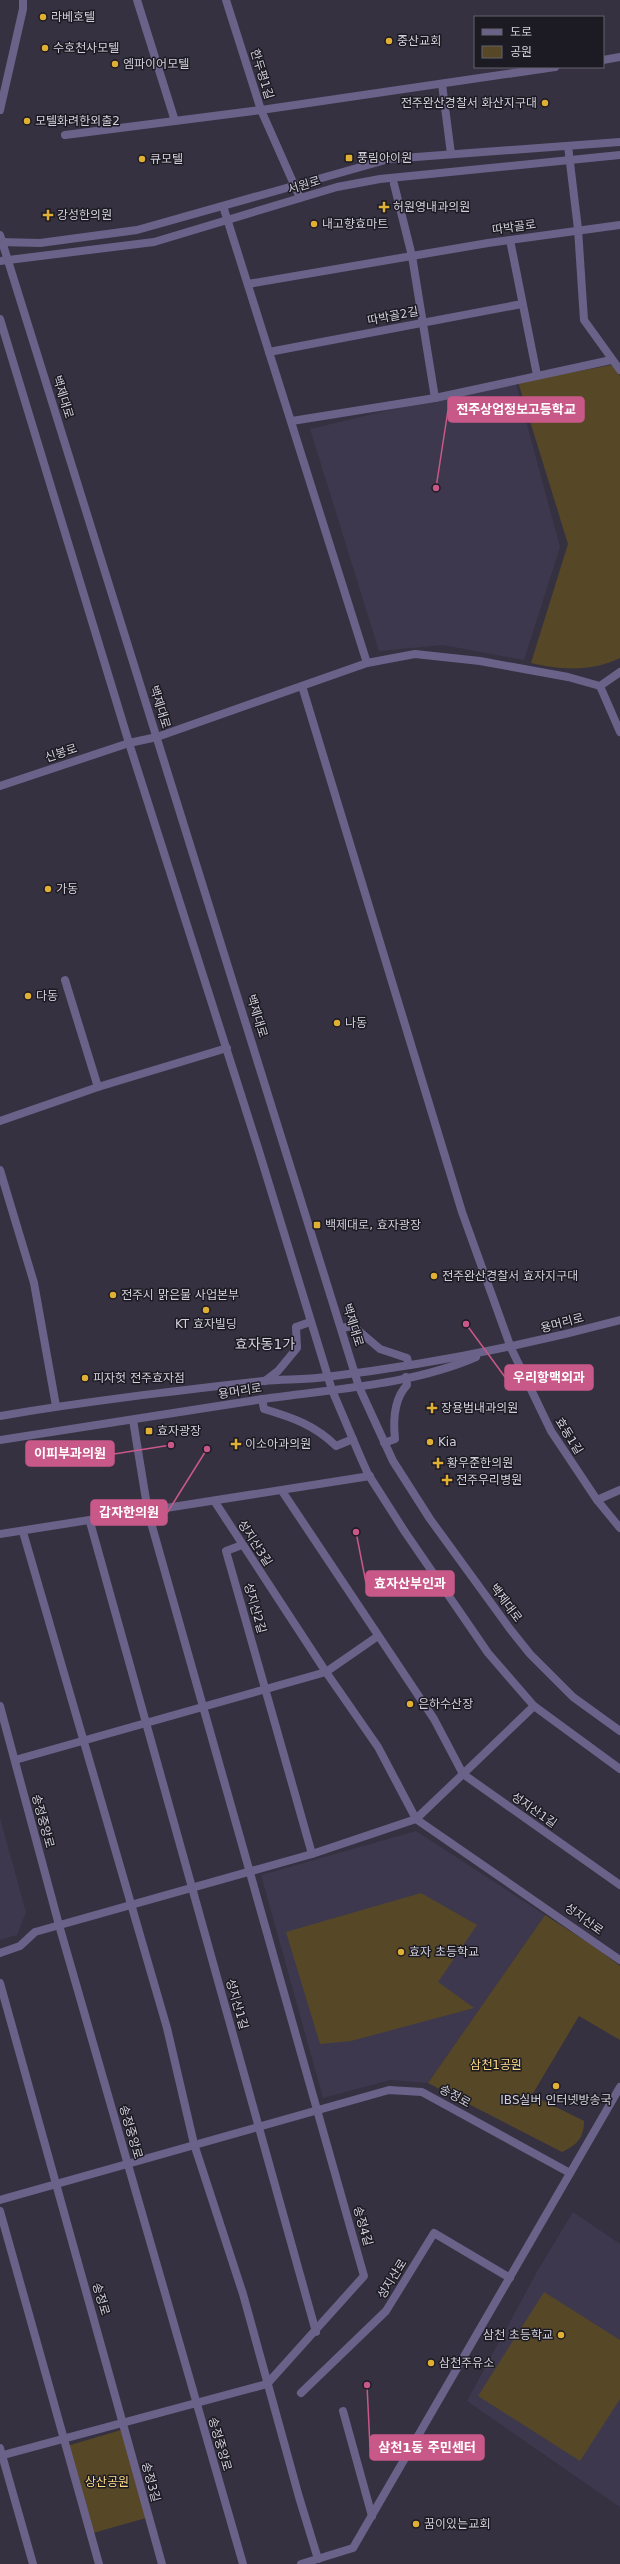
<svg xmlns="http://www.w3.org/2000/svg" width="620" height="2564" font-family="'DejaVu Sans','Noto Sans KR',sans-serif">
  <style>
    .built { fill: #3d384e }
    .green { fill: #564827 }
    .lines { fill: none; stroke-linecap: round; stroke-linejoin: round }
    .minor { stroke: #6b6289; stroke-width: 8 }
    .tertiary { stroke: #6b6289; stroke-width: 8 }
    .poi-dot { fill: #dfb034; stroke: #1c1a22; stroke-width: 1.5 }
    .labels { text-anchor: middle; stroke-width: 3; stroke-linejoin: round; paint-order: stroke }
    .poi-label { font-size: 12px; fill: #d2d0db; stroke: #1c1a22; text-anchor: start }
    .street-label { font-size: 12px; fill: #d2d0db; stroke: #1c1a22 }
    .park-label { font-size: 12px; fill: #fedb89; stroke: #1c1a22 }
    .quarter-label { font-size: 14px; fill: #d2d0db; stroke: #1c1a22 }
    .leader { fill: none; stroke: #c85888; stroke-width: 1.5 }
    .callout-dot { fill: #c85888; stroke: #1c1a22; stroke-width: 1.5 }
    .callout { fill: #c85888; stroke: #c85888; stroke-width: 1.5 }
    .callout-label { font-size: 13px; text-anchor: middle; font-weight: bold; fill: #fff }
  </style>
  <rect width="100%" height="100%" fill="#353141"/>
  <g class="built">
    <path d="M 515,380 L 560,547 L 524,660 L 443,645 L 379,651 L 310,429 Z"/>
    <path d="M 0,1818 L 26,1912 L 17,1935 L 0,1940 Z"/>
    <path d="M 416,1831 L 545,1915 L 428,2083 L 390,2080 L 323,2098 L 261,1875 Z"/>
    <path d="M 573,2212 L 620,2244 L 620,2507 L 467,2401 L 538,2270 Z"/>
  </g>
  <g class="green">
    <path d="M 612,365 L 620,376 L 620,658 C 592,672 561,670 531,663 L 568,544 L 518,382 Z"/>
    <path d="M 421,1893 L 477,1925 L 438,1982 L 474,2008 L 351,2041 L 320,2044 L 286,1932 Z"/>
    <path d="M 545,1915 L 595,1947 L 620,1966 L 620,2040 L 579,2016 L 532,2095 L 584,2121 C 584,2138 577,2145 562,2152 L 428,2083 Z"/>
    <path d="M 544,2292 L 620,2340 L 620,2399 L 580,2461 L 478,2396 Z"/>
    <path d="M 121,2430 L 146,2518 L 93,2533 L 67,2446 Z"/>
  </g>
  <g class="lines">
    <g class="minor">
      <path d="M 137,0 L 175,121"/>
      <path d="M 226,0 L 261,110 L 300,198"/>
      <path d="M 603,60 L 620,57"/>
      <path d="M 442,84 L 451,154"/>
      <path d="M 0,110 L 23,9 L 23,0"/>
      <path d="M 65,135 L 261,110 L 555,67"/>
      <path d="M 568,146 L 578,229 L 584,320 L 620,370"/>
      <path d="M 394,184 L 412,256 L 435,398"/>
      <path d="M 223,206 L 367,663"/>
      <path d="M 510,240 L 537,375"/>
      <path d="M 248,284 L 488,243 L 620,225"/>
      <path d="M 269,352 L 522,304"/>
      <path d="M 292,421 L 435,398 L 611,360"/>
      <path d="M 302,686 L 462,1212 L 511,1348 L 551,1431 L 597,1500 L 620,1528"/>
      <path d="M 600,686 L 620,732"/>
      <path d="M 0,786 L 129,743 L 157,737 L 367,663 L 415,654 L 480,661 L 568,677 L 600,686 L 620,672"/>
      <path d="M 65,980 L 98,1087"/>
      <path d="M 0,1121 L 98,1087 L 227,1048"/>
      <path d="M 0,1170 L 34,1283 L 56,1406"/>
      <path d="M 282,1491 L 434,1719 L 463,1774 L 620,1885"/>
      <path d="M 597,1500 L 620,1490"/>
      <path d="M 215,1502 L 326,1672 L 378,1747 L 416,1819 L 620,1960"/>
      <path d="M 90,1522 L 316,2332"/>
      <path d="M 23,1532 L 167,2028 L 194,2144 L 243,2294 L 299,2497 L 318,2559"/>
      <path d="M 0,1534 L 370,1476"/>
      <path d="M 242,1545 L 226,1551 L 312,1854"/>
      <path d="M 0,1706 L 59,1925 L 243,2564"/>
      <path d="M 15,1760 L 326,1672 L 378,1636"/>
      <path d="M 0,1953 L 20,1946 L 35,1932 L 312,1854 L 416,1819 L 534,1706"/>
      <path d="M 0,1983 L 162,2564"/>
      <path d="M 0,2200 L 389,2090 L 422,2092 L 570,2173"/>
      <path d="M 0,2211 L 99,2564"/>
      <path d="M 301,2393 L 386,2311 L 434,2233 L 510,2278"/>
      <path d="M 343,2411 L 372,2516"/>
      <path d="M 0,2448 L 33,2564"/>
      <path d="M 0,2456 L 267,2384 L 364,2276 L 148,1512 L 133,1420"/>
    </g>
    <g class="tertiary">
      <path d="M 0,235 L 359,1387 L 393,1461 L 430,1519 L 510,1629 L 530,1654 L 573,1697 L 620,1731"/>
      <path d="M 0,242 L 40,243 L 137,230 L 389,159 L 620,142"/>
      <path d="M 0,261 L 154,242 L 337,187 L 380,179 L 620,155"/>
      <path d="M 0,319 L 129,743 L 258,1148 L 332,1390 L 360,1456 L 368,1474 L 405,1532 L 488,1653 L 534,1706 L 620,1769"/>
      <path d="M 341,1328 L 353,1326 L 380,1349 L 407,1358 L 409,1365"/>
      <path d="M 265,1381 L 278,1371 L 297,1348 L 296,1327 L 310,1322"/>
      <path d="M 262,1399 L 264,1409 C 291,1417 315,1425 336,1446 L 353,1439"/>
      <path d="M 0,1416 C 87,1401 175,1391 263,1381 C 284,1379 305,1380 326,1377 C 426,1365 523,1346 620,1320"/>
      <path d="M 0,1440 C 88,1427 175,1412 263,1399 C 332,1389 412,1385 476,1357"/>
      <path d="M 384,1443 L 395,1439 C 393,1421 394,1399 407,1385 L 406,1377"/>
      <path d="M 301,2564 L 353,2548 L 620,2087"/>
    </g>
  </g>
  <g class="poi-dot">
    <circle cx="43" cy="17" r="4"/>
    <circle cx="389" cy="41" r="4"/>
    <circle cx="45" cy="48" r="4"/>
    <circle cx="115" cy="64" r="4"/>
    <circle cx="545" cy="103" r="4"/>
    <circle cx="27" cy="121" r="4"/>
    <rect x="345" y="154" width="8" height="8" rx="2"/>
    <circle cx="142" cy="159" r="4"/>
    <path d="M382 201h4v4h4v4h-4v4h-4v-4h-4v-4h4z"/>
    <path d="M46 209h4v4h4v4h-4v4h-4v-4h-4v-4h4z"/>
    <circle cx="314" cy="224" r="4"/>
    <circle cx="48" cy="889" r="4"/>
    <circle cx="28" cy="996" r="4"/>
    <circle cx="337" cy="1023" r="4"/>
    <rect x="313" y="1221" width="8" height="8" rx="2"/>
    <circle cx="434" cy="1276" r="4"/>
    <circle cx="113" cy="1295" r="4"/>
    <circle cx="206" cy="1310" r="4"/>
    <circle cx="85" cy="1378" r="4"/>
    <path d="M430 1402h4v4h4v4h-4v4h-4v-4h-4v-4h4z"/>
    <rect x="145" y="1427" width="8" height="8" rx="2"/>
    <circle cx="430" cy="1442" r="4"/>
    <path d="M234 1438h4v4h4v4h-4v4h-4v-4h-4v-4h4z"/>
    <path d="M436 1457h4v4h4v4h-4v4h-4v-4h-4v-4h4z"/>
    <path d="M445 1474h4v4h4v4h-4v4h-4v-4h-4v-4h4z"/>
    <circle cx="410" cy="1704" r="4"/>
    <circle cx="401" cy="1952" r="4"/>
    <circle cx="556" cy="2086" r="4"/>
    <circle cx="561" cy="2335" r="4"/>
    <circle cx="431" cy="2363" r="4"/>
    <circle cx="416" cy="2524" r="4"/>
  </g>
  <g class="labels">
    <g class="poi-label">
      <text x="51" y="21">라베호텔</text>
      <text x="397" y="45">중산교회</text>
      <text x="53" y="52">수호천사모텔</text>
      <text x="123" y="68">엠파이어모텔</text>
      <text x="537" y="107" text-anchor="end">전주완산경찰서 화산지구대</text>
      <text x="35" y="125">모텔화려한외출2</text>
      <text x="357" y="162">풍림아이원</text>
      <text x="150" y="163">큐모텔</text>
      <text x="393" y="211">허원영내과의원</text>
      <text x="57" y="219">강성한의원</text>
      <text x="322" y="228">내고향효마트</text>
      <text x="56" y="893">가동</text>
      <text x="36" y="1000">다동</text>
      <text x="345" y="1027">나동</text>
      <text x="325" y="1229">백제대로, 효자광장</text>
      <text x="442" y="1280">전주완산경찰서 효자지구대</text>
      <text x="121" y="1299">전주시 맑은물 사업본부</text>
      <text x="206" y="1328" text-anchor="middle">KT 효자빌딩</text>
      <text x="93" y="1382">피자헛 전주효자점</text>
      <text x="441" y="1412">장용범내과의원</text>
      <text x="157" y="1435">효자광장</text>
      <text x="438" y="1446">Kia</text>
      <text x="245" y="1448">이소아과의원</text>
      <text x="447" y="1467">황우준한의원</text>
      <text x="456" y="1484">전주우리병원</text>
      <text x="418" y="1708">은하수산장</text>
      <text x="409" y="1956">효자 초등학교</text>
      <text x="556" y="2104" text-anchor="middle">IBS실버 인터넷방송국</text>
      <text x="553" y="2339" text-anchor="end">삼천 초등학교</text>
      <text x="439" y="2367">삼천주유소</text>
      <text x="424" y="2528">꿈이있는교회</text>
    </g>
    <g class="street-label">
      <text transform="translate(262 74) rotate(73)" y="4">한두평1길</text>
      <text transform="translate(304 185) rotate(-17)" y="4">서원로</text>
      <text transform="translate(514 227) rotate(-8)" y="4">따박골로</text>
      <text transform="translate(393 316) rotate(-11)" y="4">따박골2길</text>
      <text transform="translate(63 397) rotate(73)" y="4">백제대로</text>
      <text transform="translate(160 707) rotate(73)" y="4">백제대로</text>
      <text transform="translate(61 753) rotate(-18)" y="4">신봉로</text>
      <text transform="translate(257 1016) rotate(73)" y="4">백제대로</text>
      <text transform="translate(562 1323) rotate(-15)" y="4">용머리로</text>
      <text transform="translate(353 1325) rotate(73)" y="4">백제대로</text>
      <text transform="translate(240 1391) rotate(-9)" y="4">용머리로</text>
      <text transform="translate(569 1436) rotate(58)" y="4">효동1길</text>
      <text transform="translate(255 1543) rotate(57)" y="4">성지산3길</text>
      <text transform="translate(506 1603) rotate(53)" y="4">백제대로</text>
      <text transform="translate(255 1608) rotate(74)" y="4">성지산2길</text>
      <text transform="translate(534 1810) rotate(35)" y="4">성지산1길</text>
      <text transform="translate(43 1821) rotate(75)" y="4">송정중앙로</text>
      <text transform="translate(584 1919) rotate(36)" y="4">성지산로</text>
      <text transform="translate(237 2004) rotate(74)" y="4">성지산1길</text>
      <text transform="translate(455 2096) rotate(29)" y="4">송정로</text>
      <text transform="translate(131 2132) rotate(74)" y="4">송정중앙로</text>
      <text transform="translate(363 2226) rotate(74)" y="4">송정4길</text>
      <text transform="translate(392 2279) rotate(-58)" y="4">성지산로</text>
      <text transform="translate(101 2299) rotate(74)" y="4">송정로</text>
      <text transform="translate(220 2444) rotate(74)" y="4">송정중앙로</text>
      <text transform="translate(151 2482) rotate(75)" y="4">송정3길</text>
    </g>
    <g class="park-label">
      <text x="496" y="2069">삼천1공원</text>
      <text x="107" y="2486">상산공원</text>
    </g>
    <g class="quarter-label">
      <text x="265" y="1349">효자동1가</text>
    </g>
  </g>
  <path class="leader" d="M436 488L448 410M466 1324L505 1377M171 1445L114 1454M207 1449L167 1513M356 1532L366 1583M367 2385L370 2447"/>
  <g class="callout-dot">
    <circle cx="436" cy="488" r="4"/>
    <circle cx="466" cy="1324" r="4"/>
    <circle cx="171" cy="1445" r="4"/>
    <circle cx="207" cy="1449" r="4"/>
    <circle cx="356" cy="1532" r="4"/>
    <circle cx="367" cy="2385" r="4"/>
  </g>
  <g class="callout">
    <rect x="448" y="397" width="136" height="25" rx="4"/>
    <rect x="505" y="1365" width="88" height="25" rx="4"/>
    <rect x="26" y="1441" width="88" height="25" rx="4"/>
    <rect x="91" y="1500" width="76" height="25" rx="4"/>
    <rect x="366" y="1571" width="88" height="25" rx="4"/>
    <rect x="370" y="2435" width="114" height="25" rx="4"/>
  </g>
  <g class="callout-label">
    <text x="516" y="414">전주상업정보고등학교</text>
    <text x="549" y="1382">우리항맥외과</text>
    <text x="70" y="1458">이피부과의원</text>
    <text x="129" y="1517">갑자한의원</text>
    <text x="410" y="1588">효자산부인과</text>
    <text x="427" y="2452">삼천1동 주민센터</text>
  </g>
  <rect x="474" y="16" width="130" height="52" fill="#1c1a22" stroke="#65636c"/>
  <rect x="482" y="29" width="20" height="6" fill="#6b6289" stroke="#65636c"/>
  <text x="510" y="36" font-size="12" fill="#d2d0db">도로</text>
  <rect x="482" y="46" width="20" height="12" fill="#564827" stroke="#65636c"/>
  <text x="510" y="56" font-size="12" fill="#d2d0db">공원</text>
</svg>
